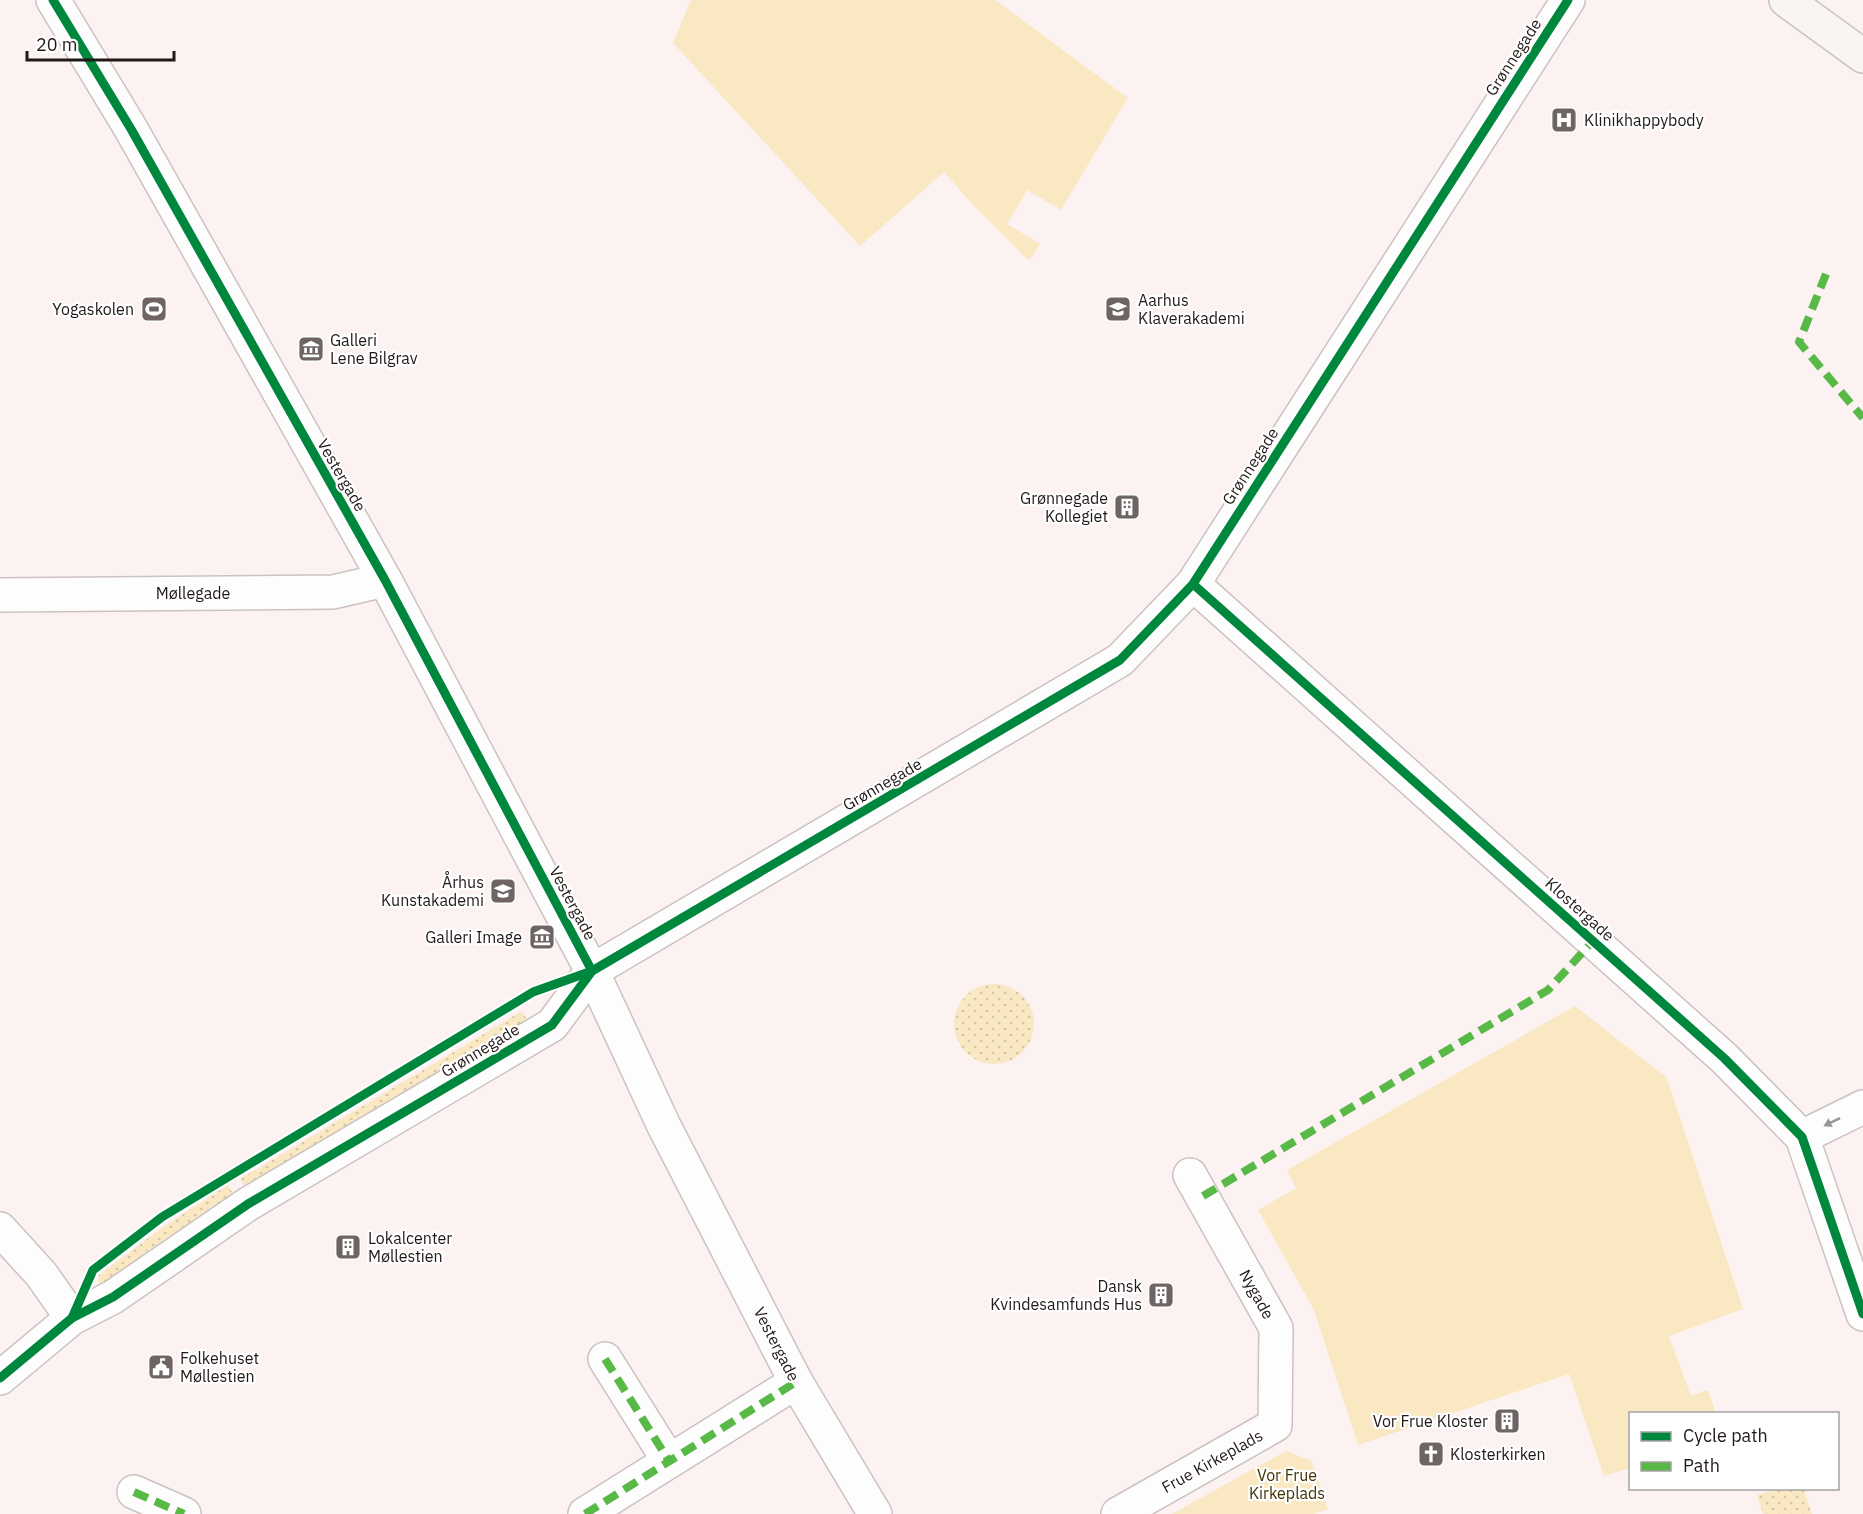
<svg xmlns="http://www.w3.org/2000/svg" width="1863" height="1514" font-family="'IBM Plex Sans',sans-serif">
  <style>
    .grass { fill: url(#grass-dots) }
    .green { fill: #f9e8c2 }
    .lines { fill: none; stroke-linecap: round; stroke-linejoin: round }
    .street-casing { stroke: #cbc2c1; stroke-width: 36 }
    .secondary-casing { stroke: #cbc2c1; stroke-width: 36 }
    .street { stroke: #fefdfd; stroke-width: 33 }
    .secondary { stroke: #f8f5f2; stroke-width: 33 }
    .quiet { stroke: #58b947; stroke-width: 8; stroke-dasharray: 15 8; stroke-linecap: butt }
    .cycleway-casing { stroke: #fff; stroke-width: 13 }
    .cycleway { stroke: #00873e; stroke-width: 9 }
    .oneway { fill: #9b9696 }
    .labels { text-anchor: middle; stroke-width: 4.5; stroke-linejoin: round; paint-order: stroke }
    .street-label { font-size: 16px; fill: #211817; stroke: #fff }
    .poi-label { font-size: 16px; fill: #211817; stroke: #fff; text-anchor: start }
    .park-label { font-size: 16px; fill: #413304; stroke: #fff }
  </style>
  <defs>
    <pattern id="grass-dots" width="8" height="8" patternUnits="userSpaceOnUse" patternTransform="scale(1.5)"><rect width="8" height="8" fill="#f9e8c2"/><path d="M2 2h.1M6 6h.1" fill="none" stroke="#d5c6a6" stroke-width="1.8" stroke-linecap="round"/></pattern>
  </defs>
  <rect width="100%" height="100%" fill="#fbf2f1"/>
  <g class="grass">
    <circle cx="994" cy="1024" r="40"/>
    <path d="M 522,1011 L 527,1020 L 246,1188 L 240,1179 Z"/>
    <path d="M 228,1185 L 233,1194 L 147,1251 L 105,1284 L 98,1282 L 99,1275 L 163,1227 Z"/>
    <path d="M 1778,1489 L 1804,1489 L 1812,1514 L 1763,1514 L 1757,1495 Z"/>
  </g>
  <g class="green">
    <path d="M 691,0 L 995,0 L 1128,98 L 1061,210 L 1027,190 L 1007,224 L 1040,244 L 1029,261 L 971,203 L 944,172 L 860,246 L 673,43 Z"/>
    <path d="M 1575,1006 L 1667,1078 L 1743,1309 L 1669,1336 L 1691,1396 L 1708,1390 L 1716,1413 L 1630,1414 L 1630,1468 L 1604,1476 L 1569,1374 L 1358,1445 L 1314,1310 L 1258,1210 L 1296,1188 L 1287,1170 Z"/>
    <path d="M 1286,1451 L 1312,1461 L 1328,1509 L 1314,1514 L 1172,1514 Z"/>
  </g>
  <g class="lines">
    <defs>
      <g id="street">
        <path d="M 53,0 L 131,129 L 385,580 L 592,971 L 664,1126 L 796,1382 L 875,1514"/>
        <path d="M 1193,584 L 1724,1058 L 1802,1137 L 1863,1314"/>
        <path d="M 0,595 L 333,592 L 385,580"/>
        <path d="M 1802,1137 L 1863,1107"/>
        <path d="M 0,1229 L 41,1274 L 72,1318"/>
        <path d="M 605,1359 L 669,1461"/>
        <path d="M 0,1378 L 72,1318 L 113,1297 L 248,1204 L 552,1025 L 592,971 L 1120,660 L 1193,584 L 1568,0"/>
        <path d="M 134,1492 L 184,1514"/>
        <path d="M 585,1514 L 796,1382"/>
        <path d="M 1118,1514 L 1275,1425 L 1276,1328 L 1190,1175"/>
      </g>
      <path id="secondary" d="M 1786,0 L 1863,56"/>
    </defs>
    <use href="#street" class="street-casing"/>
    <use href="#secondary" class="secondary-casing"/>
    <use href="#street" class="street"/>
    <use href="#secondary" class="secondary"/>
    <g class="quiet">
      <path d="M 1826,274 L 1799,342 L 1863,418"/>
      <path d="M 1203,1196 L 1548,990 L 1593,941"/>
      <path d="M 605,1359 L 669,1461"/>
      <path d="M 134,1492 L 184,1514"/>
      <path d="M 585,1514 L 796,1382"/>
    </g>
    <defs>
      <g id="cycleway">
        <path d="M 53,0 L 131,129 L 385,580 L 592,971"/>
        <path d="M 1193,584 L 1724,1058 L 1802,1137 L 1863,1314"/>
        <path d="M 72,1318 L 93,1270 L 162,1217 L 533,992 L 592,971"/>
        <path d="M 0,1378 L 72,1318 L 113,1297 L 248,1204 L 552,1025 L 592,971 L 1120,660 L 1193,584 L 1568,0"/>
      </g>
    </defs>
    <use href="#cycleway" class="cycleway-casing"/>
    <use href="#cycleway" class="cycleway"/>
  </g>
  <defs><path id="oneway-solid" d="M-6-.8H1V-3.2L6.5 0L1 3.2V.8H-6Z" transform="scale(1.5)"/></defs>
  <use class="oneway" href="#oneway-solid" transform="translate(1832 1122) rotate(154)"/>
  <defs>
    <symbol id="hospital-square" viewBox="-11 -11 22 22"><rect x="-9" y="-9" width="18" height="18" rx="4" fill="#6d6463" stroke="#fff"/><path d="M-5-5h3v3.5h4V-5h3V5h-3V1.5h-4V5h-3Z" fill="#fff"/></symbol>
    <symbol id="stadium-square" viewBox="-11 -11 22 22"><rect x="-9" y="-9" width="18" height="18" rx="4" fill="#6d6463" stroke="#fff"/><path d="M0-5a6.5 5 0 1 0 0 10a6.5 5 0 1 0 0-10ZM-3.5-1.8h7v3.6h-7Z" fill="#fff"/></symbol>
    <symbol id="school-square" viewBox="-11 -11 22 22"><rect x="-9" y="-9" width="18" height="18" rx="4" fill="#6d6463" stroke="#fff"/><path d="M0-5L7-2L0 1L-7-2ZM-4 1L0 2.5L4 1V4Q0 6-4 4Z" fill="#fff"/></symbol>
    <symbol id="museum-square" viewBox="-11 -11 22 22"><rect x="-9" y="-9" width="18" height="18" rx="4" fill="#6d6463" stroke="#fff"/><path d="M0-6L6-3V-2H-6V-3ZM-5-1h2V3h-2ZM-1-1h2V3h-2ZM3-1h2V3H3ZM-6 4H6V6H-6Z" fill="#fff"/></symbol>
    <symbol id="building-square" viewBox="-11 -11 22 22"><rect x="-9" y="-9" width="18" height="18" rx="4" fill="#6d6463" stroke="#fff"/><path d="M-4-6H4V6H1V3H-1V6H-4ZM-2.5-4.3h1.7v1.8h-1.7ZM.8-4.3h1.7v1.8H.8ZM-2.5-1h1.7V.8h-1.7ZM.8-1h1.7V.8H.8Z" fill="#fff"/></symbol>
    <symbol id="civic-square" viewBox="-11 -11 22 22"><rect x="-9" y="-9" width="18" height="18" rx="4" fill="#6d6463" stroke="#fff"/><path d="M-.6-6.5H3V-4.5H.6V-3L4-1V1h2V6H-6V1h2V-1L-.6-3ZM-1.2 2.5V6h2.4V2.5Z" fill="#fff"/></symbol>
    <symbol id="church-square" viewBox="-11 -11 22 22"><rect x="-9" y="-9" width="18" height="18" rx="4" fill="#6d6463" stroke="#fff"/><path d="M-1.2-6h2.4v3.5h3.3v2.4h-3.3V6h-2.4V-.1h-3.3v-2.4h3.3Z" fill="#fff"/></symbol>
  </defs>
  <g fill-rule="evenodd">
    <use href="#hospital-square" x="1549" y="105" width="30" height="30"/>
    <use href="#stadium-square" x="139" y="294" width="30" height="30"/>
    <use href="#school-square" x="1103" y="294" width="30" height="30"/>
    <use href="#museum-square" x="296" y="334" width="30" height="30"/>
    <use href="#building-square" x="1112" y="492" width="30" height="30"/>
    <use href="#school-square" x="488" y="876" width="30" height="30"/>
    <use href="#museum-square" x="527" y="922" width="30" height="30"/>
    <use href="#building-square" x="333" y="1232" width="30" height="30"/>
    <use href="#building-square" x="1146" y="1280" width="30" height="30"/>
    <use href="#civic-square" x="146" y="1352" width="30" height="30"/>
    <use href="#building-square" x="1492" y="1406" width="30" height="30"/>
    <use href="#church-square" x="1416" y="1439" width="30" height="30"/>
  </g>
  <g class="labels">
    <g class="street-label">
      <text transform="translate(1513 57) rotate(-57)" y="6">Grønnegade</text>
      <text transform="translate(1250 466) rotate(-57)" y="6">Grønnegade</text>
      <text transform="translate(342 475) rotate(60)" y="6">Vestergade</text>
      <text x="193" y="599">Møllegade</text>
      <text transform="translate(882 784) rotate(-30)" y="6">Grønnegade</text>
      <text transform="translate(573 903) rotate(62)" y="6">Vestergade</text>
      <text transform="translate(1580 909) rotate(42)" y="6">Klostergade</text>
      <text transform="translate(480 1050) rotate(-31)" y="6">Grønnegade</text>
      <text transform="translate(1257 1294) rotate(61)" y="6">Nygade</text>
      <text transform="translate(777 1344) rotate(63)" y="6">Vestergade</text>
      <text transform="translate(1212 1461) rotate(-29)" y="6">Frue Kirkeplads</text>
    </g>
    <g class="poi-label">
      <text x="1584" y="126">Klinikhappybody</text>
      <text x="1138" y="306">Aarhus<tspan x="1138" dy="18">Klaverakademi</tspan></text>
      <text x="134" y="315" text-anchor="end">Yogaskolen</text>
      <text x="330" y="346">Galleri<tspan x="330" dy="18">Lene Bilgrav</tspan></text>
      <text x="1108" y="504" text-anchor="end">Grønnegade<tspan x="1108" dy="18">Kollegiet</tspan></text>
      <text x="484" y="888" text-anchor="end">Århus<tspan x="484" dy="18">Kunstakademi</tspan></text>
      <text x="522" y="943" text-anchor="end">Galleri Image</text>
      <text x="368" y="1244">Lokalcenter<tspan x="368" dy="18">Møllestien</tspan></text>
      <text x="1142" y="1292" text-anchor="end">Dansk<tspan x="1142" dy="18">Kvindesamfunds Hus</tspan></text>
      <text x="180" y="1364">Folkehuset<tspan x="180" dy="18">Møllestien</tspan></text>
      <text x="1488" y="1427" text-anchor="end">Vor Frue Kloster</text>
      <text x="1450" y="1460">Klosterkirken</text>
    </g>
    <g class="park-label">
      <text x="1287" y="1481">Vor Frue<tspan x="1287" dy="18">Kirkeplads</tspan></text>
    </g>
  </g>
  <rect x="1629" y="1412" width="210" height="78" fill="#ffffff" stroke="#a6a3a2" stroke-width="1.5"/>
  <rect x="1641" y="1432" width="30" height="9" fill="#00873e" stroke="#a6a3a2" stroke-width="1.5"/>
  <text x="1683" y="1442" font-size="18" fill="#211817">Cycle path</text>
  <rect x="1641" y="1462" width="30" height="9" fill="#58b947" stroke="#a6a3a2" stroke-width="1.5"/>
  <text x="1683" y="1472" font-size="18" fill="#211817">Path</text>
  <path d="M27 51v9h147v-9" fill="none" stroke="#211817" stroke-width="3"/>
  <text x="36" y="51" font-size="18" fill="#211817" stroke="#ffffff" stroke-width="4.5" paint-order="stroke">20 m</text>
</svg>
